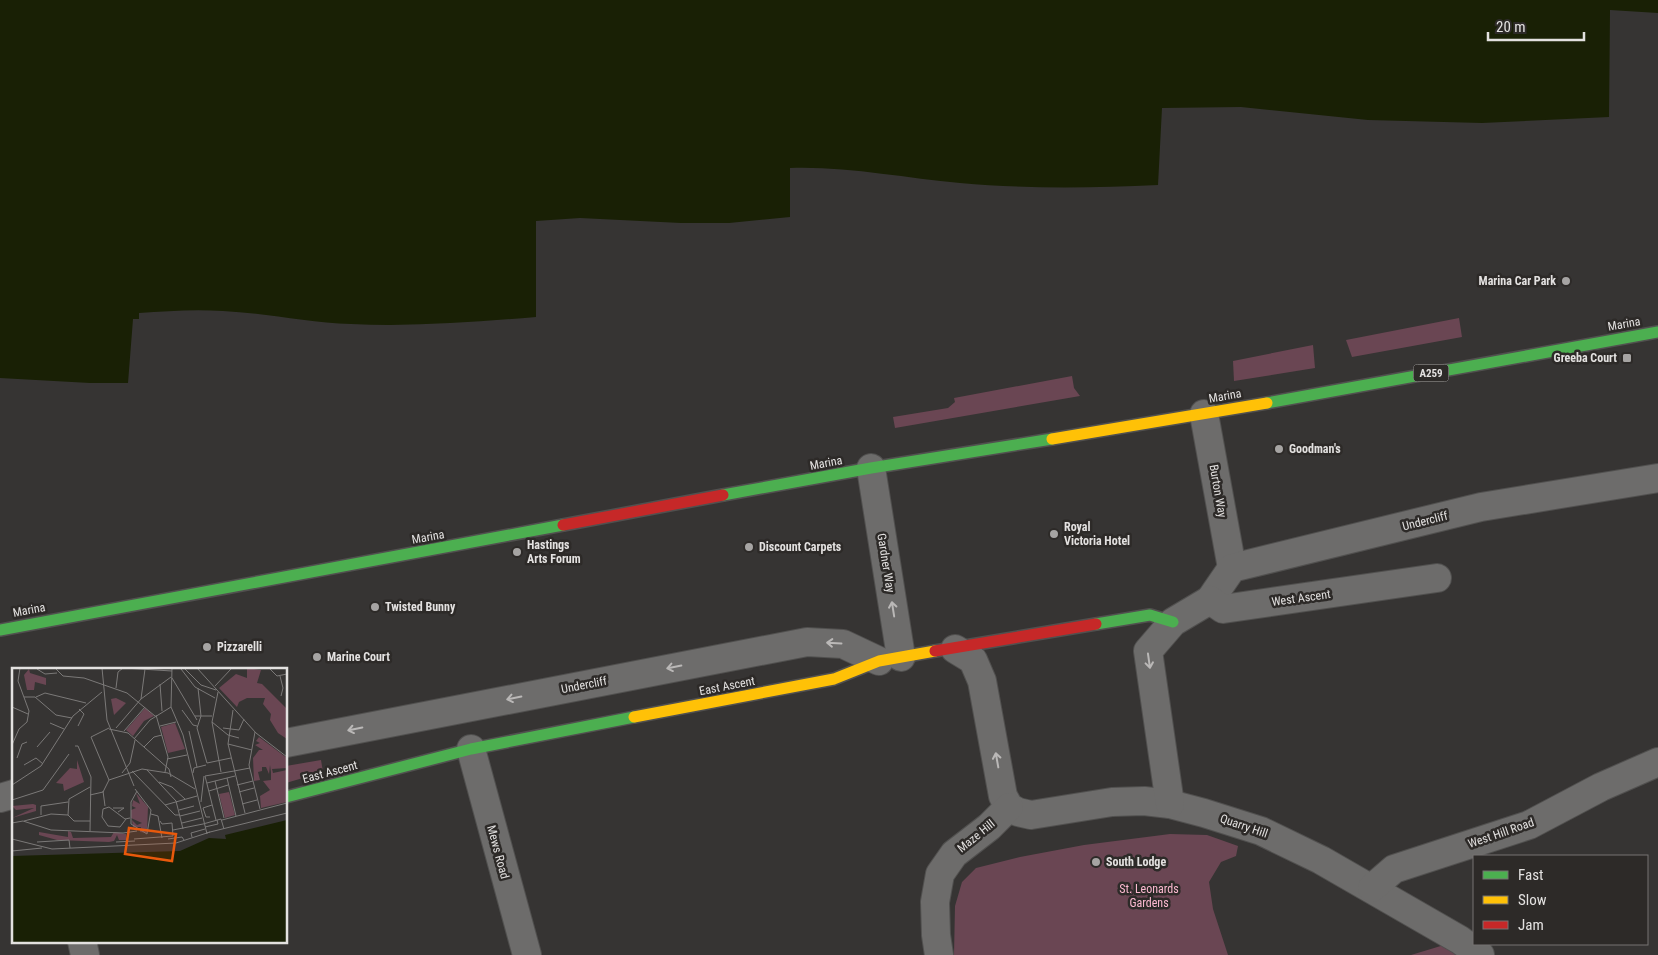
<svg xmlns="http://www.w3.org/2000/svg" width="1658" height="955" font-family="'Roboto Condensed',sans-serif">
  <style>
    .green { fill: #6a4653 }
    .water { fill: #192005 }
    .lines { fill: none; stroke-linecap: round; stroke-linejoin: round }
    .street-casing { stroke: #51504f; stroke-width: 30 }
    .fast-casing { stroke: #51504f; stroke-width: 14 }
    .slow-casing { stroke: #51504f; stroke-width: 14 }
    .jam-casing { stroke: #51504f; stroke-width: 14 }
    .street { stroke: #6d6c6b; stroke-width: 28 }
    .fast { stroke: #4caf50; stroke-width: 11 }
    .slow { stroke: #ffc107; stroke-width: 11 }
    .jam { stroke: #c62828; stroke-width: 11 }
    .oneway { stroke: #bab8b7 }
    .poi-dot { fill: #a6a4a3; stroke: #2d2a28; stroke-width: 2 }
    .labels { text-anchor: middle; stroke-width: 5; stroke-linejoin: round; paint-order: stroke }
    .shield { fill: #2d2a28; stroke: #acaaa9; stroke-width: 1 }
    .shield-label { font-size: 11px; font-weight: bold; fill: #e3e1e0 }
    .poi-label { font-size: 12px; font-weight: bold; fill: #e3e1e0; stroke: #2d2a28; text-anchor: start }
    .street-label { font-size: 12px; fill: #e3e1e0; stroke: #2d2a28 }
    .park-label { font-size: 12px; fill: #fcbad1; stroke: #2d2a28 }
    .inset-road { fill: none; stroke: #7b7978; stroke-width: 1 }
    .view { fill: #e8590c; fill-opacity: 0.15; stroke: #e8590c; stroke-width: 2.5 }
    .inset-edge { fill: none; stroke: #e3e1e0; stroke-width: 2.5 }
  </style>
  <rect width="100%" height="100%" fill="#363433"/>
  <g class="green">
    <path d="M 1459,318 L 1462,337 L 1352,357 L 1346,340 Z"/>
    <path d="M 1313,345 L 1315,368 L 1234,381 L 1233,361 Z"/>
    <path d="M 1072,376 L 1074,388 L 1080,396 L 895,428 L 893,417 L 948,408 L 955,402 L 954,398 Z"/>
    <path d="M 321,760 L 323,772 L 286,783 L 286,766 Z"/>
    <path d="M 1170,834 L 1207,835 L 1238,846 L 1236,856 L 1221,862 L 1209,882 L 1213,909 L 1228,955 L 954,955 L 955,906 L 962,882 L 976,868 L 1020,857 L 1084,845 Z"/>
    <path d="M 1444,945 L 1460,955 L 1411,955 Z"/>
  </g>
  <path class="water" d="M 0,0 L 1658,0 L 1658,13 L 1610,10 L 1609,117 L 1482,123 L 1368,120 L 1241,107 L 1162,108 L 1158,185 C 1092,188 1026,189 960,183 C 904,178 846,166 790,168 L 790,217 L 729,223 L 681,223 L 580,218 L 536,221 L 536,317 C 475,322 413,327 351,324 C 308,323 266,313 223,311 C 195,309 167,311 139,313 L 139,319 L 133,319 L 128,383 L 90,383 L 0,378 Z"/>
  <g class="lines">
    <defs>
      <g id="street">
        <path d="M 1204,414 L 1232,568"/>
        <path d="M 871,468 L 901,657"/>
        <path d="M 1210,600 L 1232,568 L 1481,507 L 1658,478"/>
        <path d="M 955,649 L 973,660 L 982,681 L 1003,796 L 1009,807 L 1018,812 L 1031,815 L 1112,802 L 1144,801 L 1170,804 L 1204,813 L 1261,831 L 1321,860 L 1460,940 L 1480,955"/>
        <path d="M 286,743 L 807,642 L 843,644 L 879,661"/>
        <path d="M 471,749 L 527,955"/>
        <path d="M 0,798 L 14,794"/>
        <path d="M 1170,804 L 1148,651 L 1173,622 L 1210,600 L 1223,609 L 1437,578"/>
        <path d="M 1372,888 L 1394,869 L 1529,825 L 1601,787 L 1658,762"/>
        <path d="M 82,941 L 85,955"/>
        <path d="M 939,955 L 936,935 L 935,902 L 940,874 L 954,854 L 989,827 L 1009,807"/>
      </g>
      <g id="fast">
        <path d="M 1267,403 L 1658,332"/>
        <path d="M 723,495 L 871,468 L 1052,439"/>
        <path d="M 1096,624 L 1150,615 L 1173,622"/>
        <path d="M 0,630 L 563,525"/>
        <path d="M 286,797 L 471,749 L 634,717"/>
      </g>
      <g id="slow">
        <path d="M 1052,439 L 1267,403"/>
        <path d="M 634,717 L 834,679 L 879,661 L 935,651"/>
      </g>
      <g id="jam">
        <path d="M 563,525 L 723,495"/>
        <path d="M 935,651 L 1096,624"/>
      </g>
    </defs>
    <use href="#street" class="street-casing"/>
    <use href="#fast" class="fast-casing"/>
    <use href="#slow" class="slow-casing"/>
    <use href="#jam" class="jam-casing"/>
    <use href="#street" class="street"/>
    <use href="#fast" class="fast"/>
    <use href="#slow" class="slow"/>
    <use href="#jam" class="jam"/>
  </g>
  <defs><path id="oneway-shaft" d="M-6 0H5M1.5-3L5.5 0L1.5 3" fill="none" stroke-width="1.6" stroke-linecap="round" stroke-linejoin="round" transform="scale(1.25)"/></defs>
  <g class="oneway">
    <use href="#oneway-shaft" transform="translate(893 609) rotate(-99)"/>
    <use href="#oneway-shaft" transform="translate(834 643) rotate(-177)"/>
    <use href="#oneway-shaft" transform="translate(1149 661) rotate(82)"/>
    <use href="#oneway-shaft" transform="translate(674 667) rotate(169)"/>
    <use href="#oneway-shaft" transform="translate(514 698) rotate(169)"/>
    <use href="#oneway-shaft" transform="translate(355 729) rotate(168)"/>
    <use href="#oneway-shaft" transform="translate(997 760) rotate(-100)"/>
  </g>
  <g class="poi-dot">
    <circle cx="1566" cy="281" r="5"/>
    <rect x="1622" y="353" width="10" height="10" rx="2.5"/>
    <circle cx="1279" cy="449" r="5"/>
    <circle cx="1054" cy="534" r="5"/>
    <circle cx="749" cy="547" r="5"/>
    <circle cx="517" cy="552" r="5"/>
    <circle cx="375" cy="607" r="5"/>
    <circle cx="207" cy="647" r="5"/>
    <circle cx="317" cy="657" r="5"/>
    <circle cx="1096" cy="862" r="5"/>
  </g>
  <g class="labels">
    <rect class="shield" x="1413.5" y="364.5" width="35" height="17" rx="4"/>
    <g class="shield-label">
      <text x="1431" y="377">A259</text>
    </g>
    <g class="poi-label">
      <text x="1556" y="285" text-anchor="end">Marina Car Park</text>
      <text x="1617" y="362" text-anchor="end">Greeba Court</text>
      <text x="1289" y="453">Goodman's</text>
      <text x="1064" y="531">Royal<tspan x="1064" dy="14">Victoria Hotel</tspan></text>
      <text x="527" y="549">Hastings<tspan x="527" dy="14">Arts Forum</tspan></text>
      <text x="759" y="551">Discount Carpets</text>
      <text x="385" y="611">Twisted Bunny</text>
      <text x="217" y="651">Pizzarelli</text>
      <text x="327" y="661">Marine Court</text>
      <text x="1106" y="866">South Lodge</text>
    </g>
    <g class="street-label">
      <text transform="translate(1624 324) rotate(-10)" y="4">Marina</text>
      <text transform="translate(1225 396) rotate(-10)" y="4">Marina</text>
      <text transform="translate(826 463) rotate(-11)" y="4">Marina</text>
      <text transform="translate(1218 491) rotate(80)" y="4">Burton Way</text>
      <text transform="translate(1425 521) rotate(-14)" y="4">Undercliff</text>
      <text transform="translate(428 537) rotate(-10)" y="4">Marina</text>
      <text transform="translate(886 563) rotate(81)" y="4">Gardner Way</text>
      <text transform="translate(1301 598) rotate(-8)" y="4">West Ascent</text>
      <text transform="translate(29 610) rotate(-11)" y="4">Marina</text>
      <text transform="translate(584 685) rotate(-11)" y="4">Undercliff</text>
      <text transform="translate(727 686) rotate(-11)" y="4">East Ascent</text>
      <text transform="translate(330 772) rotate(-15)" y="4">East Ascent</text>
      <text transform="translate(1244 826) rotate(19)" y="4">Quarry Hill</text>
      <text transform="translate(1501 833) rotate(-19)" y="4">West Hill Road</text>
      <text transform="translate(976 836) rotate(-39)" y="4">Maze Hill</text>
      <text transform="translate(498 852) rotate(75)" y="4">Mews Road</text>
    </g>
    <g class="park-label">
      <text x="1149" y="893">St. Leonards<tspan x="1149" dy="14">Gardens</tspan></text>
    </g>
  </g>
  <g transform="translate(12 668)">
    <rect width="275" height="275" fill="#363433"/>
    <path d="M 235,0 L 249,2 L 245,15 L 250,16 L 275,41 L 275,71 L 266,65 L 258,52 L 259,46 L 251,36 L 253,30 L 235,30 L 227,34 L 225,39 L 207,20 L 224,6 L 235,10 ZM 17,1 L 18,5 L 34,10 L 34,17 L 23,14 L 22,22 L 15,22 L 12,7 ZM 104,30 L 114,35 L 102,47 L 99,31 ZM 133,40 L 142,48 L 132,53 L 121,68 L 114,62 ZM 163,55 L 173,81 L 156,85 L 149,59 ZM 247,69 L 275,90 L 275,100 L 260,101 L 261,105 L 275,102 L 275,134 L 249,140 L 248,128 L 258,122 L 251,113 L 259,112 L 259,104 L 258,97 L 257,106 L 254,99 L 250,99 L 250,103 L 246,104 L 248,112 L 242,113 L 241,90 L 247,82 L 251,82 L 243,77 L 248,75 L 244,73 ZM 65,92 L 72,114 L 52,123 L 51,116 L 44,115 L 58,100 L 65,101 ZM 217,124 L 223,147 L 213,150 L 207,126 ZM 124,125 L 136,139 L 135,165 L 128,164 L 129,159 L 121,159 L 120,152 L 125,157 L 130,155 L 119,150 L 119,142 L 124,140 L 120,138 L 121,132 L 128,136 ZM 21,136 L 24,137 L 24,143 L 0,150 L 22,140 L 4,142 L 0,138 ZM 56,163 L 59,164 L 61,170 L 99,169 L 102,164 L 114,166 L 114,172 L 107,172 L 105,167 L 102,173 L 97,174 L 45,172 L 27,167 L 27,164 L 56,169 Z" fill="#6a4653"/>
    <path d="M 275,152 L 275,275 L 0,275 L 0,188 L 168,183 L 197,170 L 214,171 L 213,167 Z" fill="#192005"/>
    <path class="inset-road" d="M 43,0 L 51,8 L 72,10 L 115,25 L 143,48M 90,0 L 95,52 L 122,118M 112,0 L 160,3M 160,0 L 159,39 L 171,67 L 195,166M 172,0 L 189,17 L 204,22M 185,0 L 244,65 L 275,89M 257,0 L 265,8 L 275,6M 25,1 L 33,6 L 45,5M 169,1 L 183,19 L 203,30M 268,8 L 271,20 L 269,28M 160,10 L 185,52M 148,16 L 150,43M 203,18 L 219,1M 104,20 L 106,4 L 111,0M 186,20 L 189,48M 206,24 L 200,54 L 209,104M 12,29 L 23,29 L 44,47 L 60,50M 24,29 L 33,25 L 74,35M 129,31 L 133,1M 0,39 L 16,46M 170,42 L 181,57 L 185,58M 221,42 L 216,76 L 233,145M 144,47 L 156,89 L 153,104M 183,48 L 200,48M 189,48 L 185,60 L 195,95 L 219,90M 200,54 L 216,67 L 227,70M 38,55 L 52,61M 66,58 L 72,46 L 67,41M 148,58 L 164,54M 104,60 L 129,31 L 159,9M 211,60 L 227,62 L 232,51M 97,61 L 116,65 L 157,101 L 159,109M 112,63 L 133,39M 177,63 L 185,99M 243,64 L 237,97 L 248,141M 122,71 L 138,52 L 159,39M 216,76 L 240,82M 0,77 L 7,61 L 15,54 L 17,43 L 6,13 L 8,0M 63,78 L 66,78 L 79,109 L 78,163M 25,79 L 38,64M 132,79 L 142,69 L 150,67M 5,90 L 10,76 L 15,74M 155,91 L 175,87M 12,97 L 24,90 L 31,96M 135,102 L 164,133 L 171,161M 120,103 L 163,147 L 168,147M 222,103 L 238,100M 110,105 L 118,95 L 123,72M 181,105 L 182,100 L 194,97M 193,108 L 204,152M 193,108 L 222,103M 215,110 L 224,148M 97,112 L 79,69 L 97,60M 203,113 L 212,150M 147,114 L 160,119 L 173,131M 195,115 L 223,108M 0,117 L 29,98 L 61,48 L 90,24M 225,117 L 241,113M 123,121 L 139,142 L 135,166M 91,123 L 93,138M 125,123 L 119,134 L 119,156 L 135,166M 197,123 L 216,117M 227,124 L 242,120M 78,127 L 91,124 L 97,112 L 130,101 L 156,105 L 183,121M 0,132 L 31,122 L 57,86M 189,134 L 192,108M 230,136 L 245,132M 153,137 L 185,128M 101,140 L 112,140 L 106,144M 167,142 L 182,138M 139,146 L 146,148 L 150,170M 29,147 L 29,138 L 56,134M 56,147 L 57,131 L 78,119M 168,148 L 188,143M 198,149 L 194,149 L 191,140 L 200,137M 114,151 L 108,159 L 96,158 L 90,149 L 91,141 L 97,139 L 113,151 L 118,150M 210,152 L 275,135M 12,153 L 39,146 L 56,147 L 62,153 L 78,153M 0,155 L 11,153 L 39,162 L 111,165 L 125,163M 170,155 L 190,150M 191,156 L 209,151 L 212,161M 193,159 L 206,156 L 205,152M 161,162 L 191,156M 194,165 L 275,145M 180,169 L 179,165 L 193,161M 0,171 L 40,181 L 164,175 L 198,164M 122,171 L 161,168 L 160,155 L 150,156 L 148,153M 156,171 L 170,169 L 172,172M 25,174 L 57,172 L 58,180M 104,174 L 123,173M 0,183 L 30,180"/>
    <path class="view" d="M 117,160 L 164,166 L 160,193 L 113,186 Z"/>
    <rect width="275" height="275" class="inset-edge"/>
  </g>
  <rect x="1473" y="855" width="175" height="90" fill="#2d2a28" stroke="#767372"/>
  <rect x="1483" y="871" width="25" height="8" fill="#4caf50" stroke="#767372"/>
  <text x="1518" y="880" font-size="15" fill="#e3e1e0">Fast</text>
  <rect x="1483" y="896" width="25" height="8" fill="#ffc107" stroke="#767372"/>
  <text x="1518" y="905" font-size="15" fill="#e3e1e0">Slow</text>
  <rect x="1483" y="921" width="25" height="8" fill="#c62828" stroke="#767372"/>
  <text x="1518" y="930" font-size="15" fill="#e3e1e0">Jam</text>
  <path d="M1488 32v8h96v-8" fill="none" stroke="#e3e1e0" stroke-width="2.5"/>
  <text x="1496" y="32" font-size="15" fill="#e3e1e0" stroke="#2d2a28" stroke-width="4" paint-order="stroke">20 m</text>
</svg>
